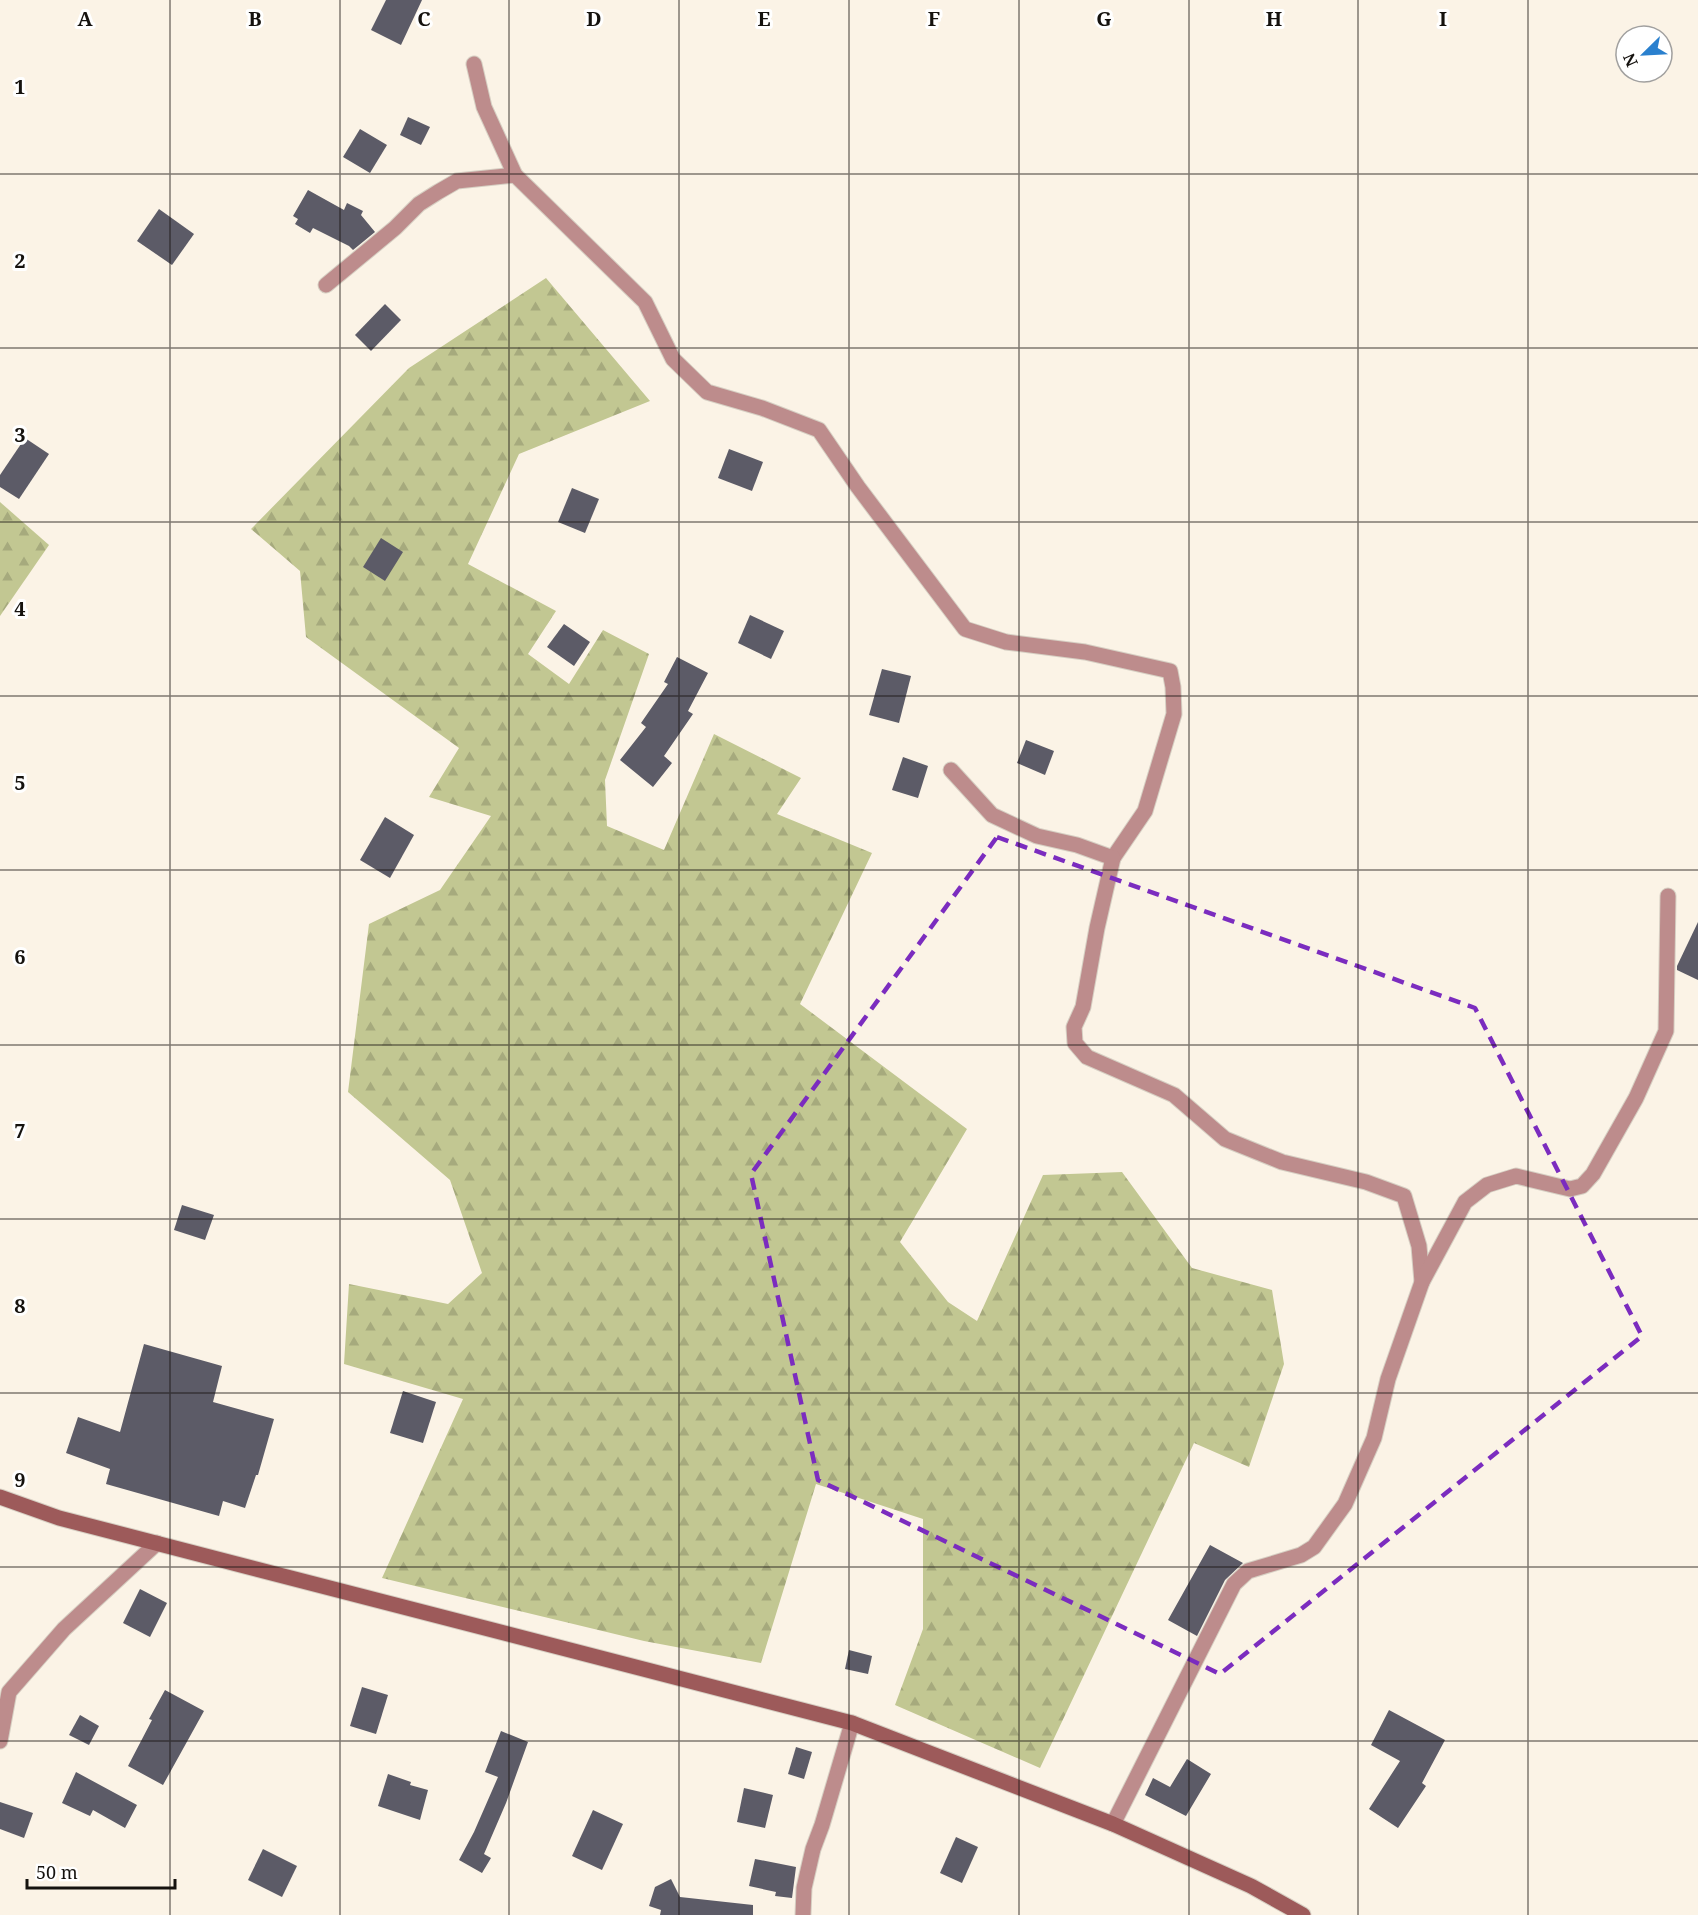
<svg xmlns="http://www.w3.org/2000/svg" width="1698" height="1915" font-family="'Noto Serif',serif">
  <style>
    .forest { fill: url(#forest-firs) }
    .building { fill: #5c5b67 }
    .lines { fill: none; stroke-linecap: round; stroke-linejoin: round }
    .street-casing { stroke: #d6cfc3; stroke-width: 17 }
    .secondary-casing { stroke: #d6cfc3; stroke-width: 17 }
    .street { stroke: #bd8c8c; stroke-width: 15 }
    .secondary { stroke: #9d5a5a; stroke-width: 15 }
    .marked { fill: none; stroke: #7b2cbf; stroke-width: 4.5; stroke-dasharray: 12 8; stroke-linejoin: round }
    .grid { fill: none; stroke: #15120e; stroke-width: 1.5; stroke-opacity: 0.55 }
    .grid-label { font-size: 20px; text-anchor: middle; font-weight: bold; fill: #15120e; stroke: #fff; stroke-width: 6; stroke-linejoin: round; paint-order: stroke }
  </style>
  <defs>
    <pattern id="forest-firs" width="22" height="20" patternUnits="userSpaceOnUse" patternTransform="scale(1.5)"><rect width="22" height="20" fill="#c2c792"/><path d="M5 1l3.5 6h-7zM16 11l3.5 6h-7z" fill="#a6aa7d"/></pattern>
  </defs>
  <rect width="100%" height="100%" fill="#fbf3e6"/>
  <g class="forest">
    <path d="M 546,278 L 650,401 L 519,454 L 468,564 L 556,611 L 528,654 L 569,684 L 603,630 L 649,654 L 605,780 L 607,826 L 664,850 L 714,734 L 801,778 L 777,814 L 872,853 L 800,1004 L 967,1129 L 900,1242 L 948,1302 L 977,1321 L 1043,1175 L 1122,1172 L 1192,1268 L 1272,1290 L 1284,1364 L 1249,1467 L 1194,1443 L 1040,1768 L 895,1705 L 923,1629 L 923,1519 L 816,1484 L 761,1663 L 644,1641 L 382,1578 L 463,1399 L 344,1364 L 349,1284 L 448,1304 L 482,1273 L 450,1180 L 348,1092 L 369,924 L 440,890 L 491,816 L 429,797 L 459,748 L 306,637 L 300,571 L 251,529 L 409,368 Z"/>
    <path d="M 0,502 L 49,545 L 0,616 Z"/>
  </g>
  <g class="building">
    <path d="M 386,0 L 422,0 L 401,45 L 371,30 Z"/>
    <path d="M 408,117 L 430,127 L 421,145 L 400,135 Z"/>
    <path d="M 360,129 L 387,145 L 370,173 L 343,157 Z"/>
    <path d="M 308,190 L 344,210 L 347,203 L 363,211 L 361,215 L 375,232 L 353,250 L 349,246 L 313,228 L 310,233 L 295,224 L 298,219 L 293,216 Z"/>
    <path d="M 159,209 L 194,234 L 172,265 L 137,241 Z"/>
    <path d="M 385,304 L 401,320 L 371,351 L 355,335 Z"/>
    <path d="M 25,438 L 49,454 L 19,499 L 0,487 L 0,475 Z"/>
    <path d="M 729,449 L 763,462 L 752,491 L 718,478 Z"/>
    <path d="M 572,488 L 599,499 L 585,533 L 558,522 Z"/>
    <path d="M 381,538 L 403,552 L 385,581 L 363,567 Z"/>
    <path d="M 750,615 L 784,631 L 771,659 L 738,643 Z"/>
    <path d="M 564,624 L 590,642 L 574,666 L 547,647 Z"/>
    <path d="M 677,657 L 708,673 L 688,711 L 693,714 L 664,756 L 672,763 L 653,787 L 620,760 L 646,727 L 641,723 L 668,684 L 664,682 Z"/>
    <path d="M 882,669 L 911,676 L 899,723 L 869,715 Z"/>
    <path d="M 1026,740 L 1054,751 L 1045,775 L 1017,763 Z"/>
    <path d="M 903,757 L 928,766 L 918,798 L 892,790 Z"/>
    <path d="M 385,817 L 414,835 L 390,878 L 360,860 Z"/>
    <path d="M 1698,922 L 1698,980 L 1677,970 L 1677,966 Z"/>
    <path d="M 182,1205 L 214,1215 L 205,1240 L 174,1230 Z"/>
    <path d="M 144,1344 L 222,1366 L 213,1402 L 274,1419 L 258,1475 L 256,1475 L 245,1508 L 223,1501 L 219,1516 L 106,1484 L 110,1469 L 66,1453 L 78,1417 L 120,1432 Z"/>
    <path d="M 403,1391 L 436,1402 L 423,1443 L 390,1433 Z"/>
    <path d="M 1210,1545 L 1243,1563 L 1225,1580 L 1197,1636 L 1168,1620 Z"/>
    <path d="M 140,1589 L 167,1603 L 150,1637 L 123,1623 Z"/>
    <path d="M 849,1650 L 872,1656 L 868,1674 L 845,1669 Z"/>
    <path d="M 362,1687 L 388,1695 L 376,1734 L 350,1726 Z"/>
    <path d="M 165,1690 L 204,1711 L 163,1785 L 128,1766 L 152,1720 L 149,1719 Z"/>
    <path d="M 1389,1710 L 1445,1740 L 1422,1783 L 1426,1786 L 1398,1828 L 1369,1809 L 1400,1761 L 1371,1745 Z"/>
    <path d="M 80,1715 L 99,1726 L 89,1745 L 69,1735 Z"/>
    <path d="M 501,1731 L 528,1742 L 506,1803 L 484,1854 L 491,1858 L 482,1873 L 459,1860 L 474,1832 L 498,1777 L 485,1772 Z"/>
    <path d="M 796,1747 L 812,1752 L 804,1779 L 788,1774 Z"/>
    <path d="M 1187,1759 L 1211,1774 L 1186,1816 L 1145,1795 L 1153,1778 L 1170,1787 Z"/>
    <path d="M 76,1772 L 137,1805 L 125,1828 L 93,1810 L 90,1816 L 62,1803 Z"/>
    <path d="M 388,1774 L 411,1782 L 410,1785 L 428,1790 L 420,1820 L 378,1806 Z"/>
    <path d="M 744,1788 L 773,1795 L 765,1828 L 737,1822 Z"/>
    <path d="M 0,1802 L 33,1813 L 24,1838 L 0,1829 Z"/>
    <path d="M 593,1810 L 623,1824 L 602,1870 L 572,1856 Z"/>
    <path d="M 956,1837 L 978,1847 L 962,1883 L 940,1873 Z"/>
    <path d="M 263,1849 L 297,1866 L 282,1897 L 248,1880 Z"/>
    <path d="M 755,1859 L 796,1867 L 792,1898 L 775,1896 L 776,1892 L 749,1886 Z"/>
    <path d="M 671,1879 L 680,1897 L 753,1905 L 753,1915 L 660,1915 L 661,1910 L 649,1906 L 655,1887 Z"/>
  </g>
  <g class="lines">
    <defs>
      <g id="street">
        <path d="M 474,64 L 484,107 L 515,175 L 645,302 L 673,359 L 707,392 L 762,408 L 819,430 L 858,487 L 965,629 L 1006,642 L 1085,652 L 1170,671 L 1173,687 L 1174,714 L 1145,811 L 1113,858"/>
        <path d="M 326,285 L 395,228 L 419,204 L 438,192 L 457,181 L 515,175"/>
        <path d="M 951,770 L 992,815 L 1037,836 L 1077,845 L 1113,858 L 1097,928 L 1083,1007 L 1074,1027 L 1075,1043 L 1087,1057 L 1174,1095 L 1225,1139 L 1282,1162 L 1366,1182 L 1404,1196 L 1419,1246 L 1422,1282 L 1388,1379 L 1374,1438 L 1345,1504 L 1314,1547 L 1301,1555 L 1248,1571 L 1234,1584 L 1113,1824"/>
        <path d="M 1422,1282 L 1465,1202 L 1487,1185 L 1516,1176 L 1570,1189 L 1582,1186 L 1593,1174 L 1636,1098 L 1666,1031 L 1668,896"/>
        <path d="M 0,1741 L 9,1692 L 64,1629 L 157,1543"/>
        <path d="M 803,1915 L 804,1888 L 813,1849 L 822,1825 L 852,1723"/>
      </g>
      <path id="secondary" d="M 0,1497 L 59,1518 L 852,1723 L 1113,1824 L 1251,1886 L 1303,1915"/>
    </defs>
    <use href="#street" class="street-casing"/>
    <use href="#secondary" class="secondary-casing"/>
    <use href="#street" class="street"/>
    <use href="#secondary" class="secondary"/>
  </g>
  <path class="marked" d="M 997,837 L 1475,1008 L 1642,1336 L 1220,1674 L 818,1480 L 751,1174 Z"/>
  <path class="grid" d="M 170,0 L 170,1915M 340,0 L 340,1915M 509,0 L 509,1915M 679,0 L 679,1915M 849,0 L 849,1915M 1019,0 L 1019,1915M 1189,0 L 1189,1915M 1358,0 L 1358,1915M 1528,0 L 1528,1915M 0,174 L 1698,174M 0,348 L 1698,348M 0,522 L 1698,522M 0,696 L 1698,696M 0,870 L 1698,870M 0,1045 L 1698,1045M 0,1219 L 1698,1219M 0,1393 L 1698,1393M 0,1567 L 1698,1567M 0,1741 L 1698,1741"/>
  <g class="grid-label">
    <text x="85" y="26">A</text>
    <text x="255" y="26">B</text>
    <text x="424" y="26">C</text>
    <text x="594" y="26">D</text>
    <text x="764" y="26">E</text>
    <text x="934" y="26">F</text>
    <text x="1104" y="26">G</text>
    <text x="1274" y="26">H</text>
    <text x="1443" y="26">I</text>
    <text x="20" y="94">1</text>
    <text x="20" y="268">2</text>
    <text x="20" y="442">3</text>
    <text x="20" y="616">4</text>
    <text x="20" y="790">5</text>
    <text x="20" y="964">6</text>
    <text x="20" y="1138">7</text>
    <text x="20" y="1313">8</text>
    <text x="20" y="1487">9</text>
  </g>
  <g transform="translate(1644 54) rotate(246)"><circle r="28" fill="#ffffff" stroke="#a1a09f" stroke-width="1.5"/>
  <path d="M0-4.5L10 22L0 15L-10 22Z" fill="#2a80ce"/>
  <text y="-9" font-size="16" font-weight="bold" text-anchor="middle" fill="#15120e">N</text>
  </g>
  <path d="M27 1879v9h148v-9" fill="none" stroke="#15120e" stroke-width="3"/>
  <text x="36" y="1879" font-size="18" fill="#15120e" stroke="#ffffff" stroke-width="4.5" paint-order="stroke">50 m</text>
</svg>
